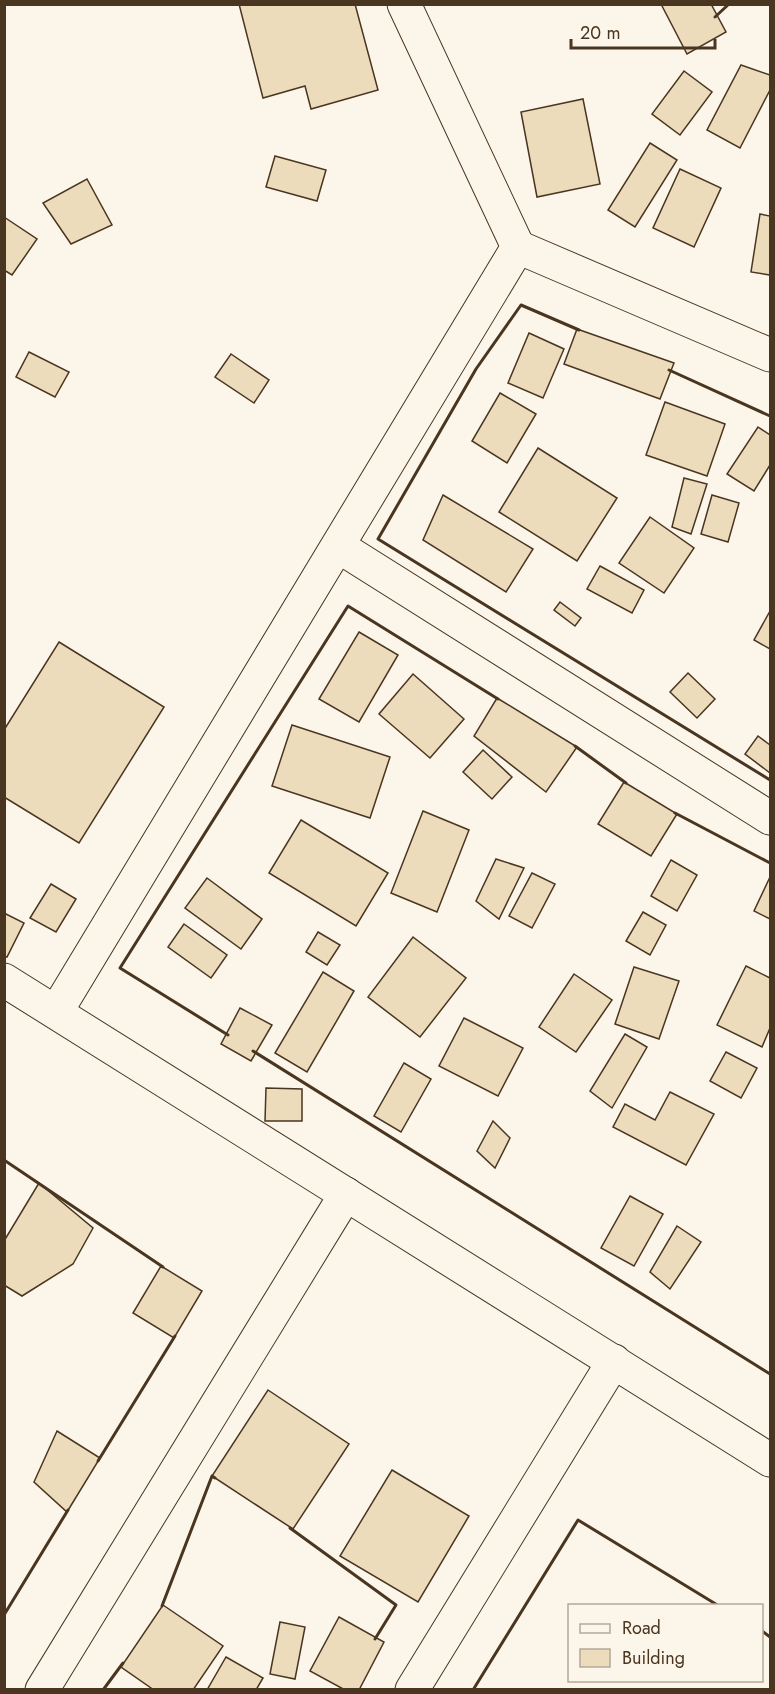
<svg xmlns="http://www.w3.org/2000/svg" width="775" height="1694" font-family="Jost,sans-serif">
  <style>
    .building { fill: #ecdcbc; stroke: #4a3520; stroke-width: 1.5 }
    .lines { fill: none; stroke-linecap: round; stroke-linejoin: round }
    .minor-casing { stroke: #4a3520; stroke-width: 35 }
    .minor { stroke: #fbf6e9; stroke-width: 33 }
    .wall { stroke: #4a3520; stroke-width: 3 }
  </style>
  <rect width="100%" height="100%" fill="#fbf6e9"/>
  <g class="building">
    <path d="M 239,4 L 355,4 L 378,90 L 311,109 L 305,86 L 263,98 Z"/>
    <path d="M 661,4 L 711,4 L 726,32 L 687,54 Z"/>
    <path d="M 741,65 L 770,75 L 770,90 L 740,148 L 707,130 Z"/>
    <path d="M 684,71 L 712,92 L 680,135 L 652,114 Z"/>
    <path d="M 583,99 L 600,184 L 537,197 L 521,112 Z"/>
    <path d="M 650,143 L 677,160 L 635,227 L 608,210 Z"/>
    <path d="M 275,156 L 326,170 L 317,201 L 266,187 Z"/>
    <path d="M 680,169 L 721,188 L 694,247 L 653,228 Z"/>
    <path d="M 87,179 L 112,225 L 71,244 L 43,203 Z"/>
    <path d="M 760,214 L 770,216 L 770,275 L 751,272 Z"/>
    <path d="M 4,217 L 37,239 L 12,275 L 4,270 Z"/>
    <path d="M 577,329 L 674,363 L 660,399 L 564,364 Z"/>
    <path d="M 529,333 L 564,349 L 543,398 L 508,383 Z"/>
    <path d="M 29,352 L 69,372 L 55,397 L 16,377 Z"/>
    <path d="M 231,354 L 269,380 L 254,403 L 215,377 Z"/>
    <path d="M 500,393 L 536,414 L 507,463 L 472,441 Z"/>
    <path d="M 665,402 L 725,424 L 707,476 L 646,455 Z"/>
    <path d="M 758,427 L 770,435 L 770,465 L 754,491 L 727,474 Z"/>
    <path d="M 538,448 L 617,498 L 577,561 L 499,512 Z"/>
    <path d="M 684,478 L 707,484 L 691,534 L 672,527 Z"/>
    <path d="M 443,495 L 533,549 L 506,592 L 423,540 Z"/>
    <path d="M 712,495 L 739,503 L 728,542 L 701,534 Z"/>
    <path d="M 650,517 L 694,548 L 664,593 L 619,563 Z"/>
    <path d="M 600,566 L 644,590 L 632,613 L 587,589 Z"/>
    <path d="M 560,602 L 581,618 L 575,626 L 554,610 Z"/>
    <path d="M 770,611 L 770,649 L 754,640 Z"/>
    <path d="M 359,632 L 398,655 L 359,722 L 319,699 Z"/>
    <path d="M 59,642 L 164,707 L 79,843 L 4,797 L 4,730 Z"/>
    <path d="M 688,673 L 715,699 L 697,718 L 670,692 Z"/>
    <path d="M 413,674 L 464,719 L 430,758 L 379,714 Z"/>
    <path d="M 497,698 L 577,747 L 546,792 L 474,736 Z"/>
    <path d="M 292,725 L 390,757 L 370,818 L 272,786 Z"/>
    <path d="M 758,736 L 770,745 L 770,773 L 745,754 Z"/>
    <path d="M 483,750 L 512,777 L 492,799 L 463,772 Z"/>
    <path d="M 624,782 L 677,814 L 651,856 L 598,824 Z"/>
    <path d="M 423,811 L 469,830 L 437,912 L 391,893 Z"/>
    <path d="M 301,820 L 388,873 L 356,926 L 269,873 Z"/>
    <path d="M 496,859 L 524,868 L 499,919 L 476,901 Z"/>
    <path d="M 671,860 L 697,875 L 677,911 L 651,896 Z"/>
    <path d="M 532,873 L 555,884 L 532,928 L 509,916 Z"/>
    <path d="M 770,877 L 770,919 L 754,911 Z"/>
    <path d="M 207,878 L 262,919 L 241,949 L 185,908 Z"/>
    <path d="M 51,884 L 76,899 L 56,932 L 30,918 Z"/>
    <path d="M 643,912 L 666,925 L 650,955 L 626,941 Z"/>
    <path d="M 4,913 L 24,923 L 7,957 L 4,956 Z"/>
    <path d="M 184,924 L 227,955 L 211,978 L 168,947 Z"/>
    <path d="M 318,932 L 340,945 L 327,965 L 306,952 Z"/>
    <path d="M 413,937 L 466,978 L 420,1037 L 368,997 Z"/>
    <path d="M 746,966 L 770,978 L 770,1028 L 762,1047 L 717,1025 Z"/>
    <path d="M 634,967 L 679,981 L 659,1039 L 615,1024 Z"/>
    <path d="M 323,972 L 354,991 L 307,1072 L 275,1053 Z"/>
    <path d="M 574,974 L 612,1000 L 576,1052 L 539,1027 Z"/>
    <path d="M 240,1008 L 272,1025 L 251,1061 L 221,1044 Z"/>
    <path d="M 464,1018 L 523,1048 L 498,1096 L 439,1066 Z"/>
    <path d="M 625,1034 L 647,1047 L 612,1108 L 590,1091 Z"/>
    <path d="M 726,1052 L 757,1068 L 741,1098 L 710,1081 Z"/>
    <path d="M 404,1063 L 431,1079 L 401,1132 L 374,1116 Z"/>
    <path d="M 266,1088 L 302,1089 L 302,1121 L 265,1121 Z"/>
    <path d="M 670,1092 L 714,1114 L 686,1165 L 613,1127 L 625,1104 L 655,1120 Z"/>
    <path d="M 493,1121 L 510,1138 L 495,1168 L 477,1151 Z"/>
    <path d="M 39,1183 L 93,1228 L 73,1264 L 22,1296 L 4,1285 L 4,1241 Z"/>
    <path d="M 630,1196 L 663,1214 L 634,1266 L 601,1248 Z"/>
    <path d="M 677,1226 L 701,1242 L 670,1289 L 650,1272 Z"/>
    <path d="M 161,1266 L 202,1291 L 174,1338 L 133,1313 Z"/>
    <path d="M 268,1390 L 349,1444 L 293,1529 L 212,1476 Z"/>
    <path d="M 57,1431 L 100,1458 L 67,1512 L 34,1482 Z"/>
    <path d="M 392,1470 L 469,1516 L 418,1602 L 340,1556 Z"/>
    <path d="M 163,1605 L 223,1646 L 193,1690 L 154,1690 L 121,1667 Z"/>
    <path d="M 339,1617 L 384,1642 L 359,1690 L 345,1690 L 310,1671 Z"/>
    <path d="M 280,1622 L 305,1627 L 295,1679 L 270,1674 Z"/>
    <path d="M 226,1657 L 263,1678 L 256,1690 L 207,1690 Z"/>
  </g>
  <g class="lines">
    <defs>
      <g id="minor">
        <path d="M 404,4 L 518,247"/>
        <path d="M 338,546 L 770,818"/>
        <path d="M 4,980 L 770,1460"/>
        <path d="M 56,1012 L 518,247 L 770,355"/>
        <path d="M 42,1690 L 346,1194"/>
        <path d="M 412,1690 L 614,1361"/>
      </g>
    </defs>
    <use href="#minor" class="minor-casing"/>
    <use href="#minor" class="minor"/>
    <g class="wall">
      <path d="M 715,17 L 729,4"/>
      <path d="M 579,330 L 521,305 L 476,369 L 378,539 L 770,780"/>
      <path d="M 669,370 L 770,416"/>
      <path d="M 575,746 L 626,783"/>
      <path d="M 675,813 L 770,863"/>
      <path d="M 228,1035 L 120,968 L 348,606 L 498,699"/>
      <path d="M 253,1051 L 770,1374"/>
      <path d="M 4,1160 L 163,1267"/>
      <path d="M 98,1461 L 175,1336"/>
      <path d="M 290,1528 L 396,1605 L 375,1639"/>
      <path d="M 162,1606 L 212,1476 L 215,1478"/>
      <path d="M 4,1615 L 68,1510"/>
      <path d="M 762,1631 L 770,1637"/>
      <path d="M 103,1690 L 123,1663"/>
      <path d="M 473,1690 L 578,1520 L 719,1606"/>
    </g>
  </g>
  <rect width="775" height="1694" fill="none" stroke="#4a3520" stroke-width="12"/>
  <rect x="568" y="1604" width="195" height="78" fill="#fbf6e9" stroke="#b4a999" stroke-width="1.5"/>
  <rect x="580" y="1624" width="30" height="9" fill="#fbf6e9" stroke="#b4a999" stroke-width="1.5"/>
  <text x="622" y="1634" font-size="18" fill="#4a3520">Road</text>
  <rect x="580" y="1649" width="30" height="18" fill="#ecdcbc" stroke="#b4a999" stroke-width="1.5"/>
  <text x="622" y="1664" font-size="18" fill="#4a3520">Building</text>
  <path d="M571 39v9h144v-9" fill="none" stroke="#4a3520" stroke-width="3"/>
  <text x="580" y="39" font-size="18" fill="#4a3520" stroke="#fbf6e9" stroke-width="4.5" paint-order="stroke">20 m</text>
</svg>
